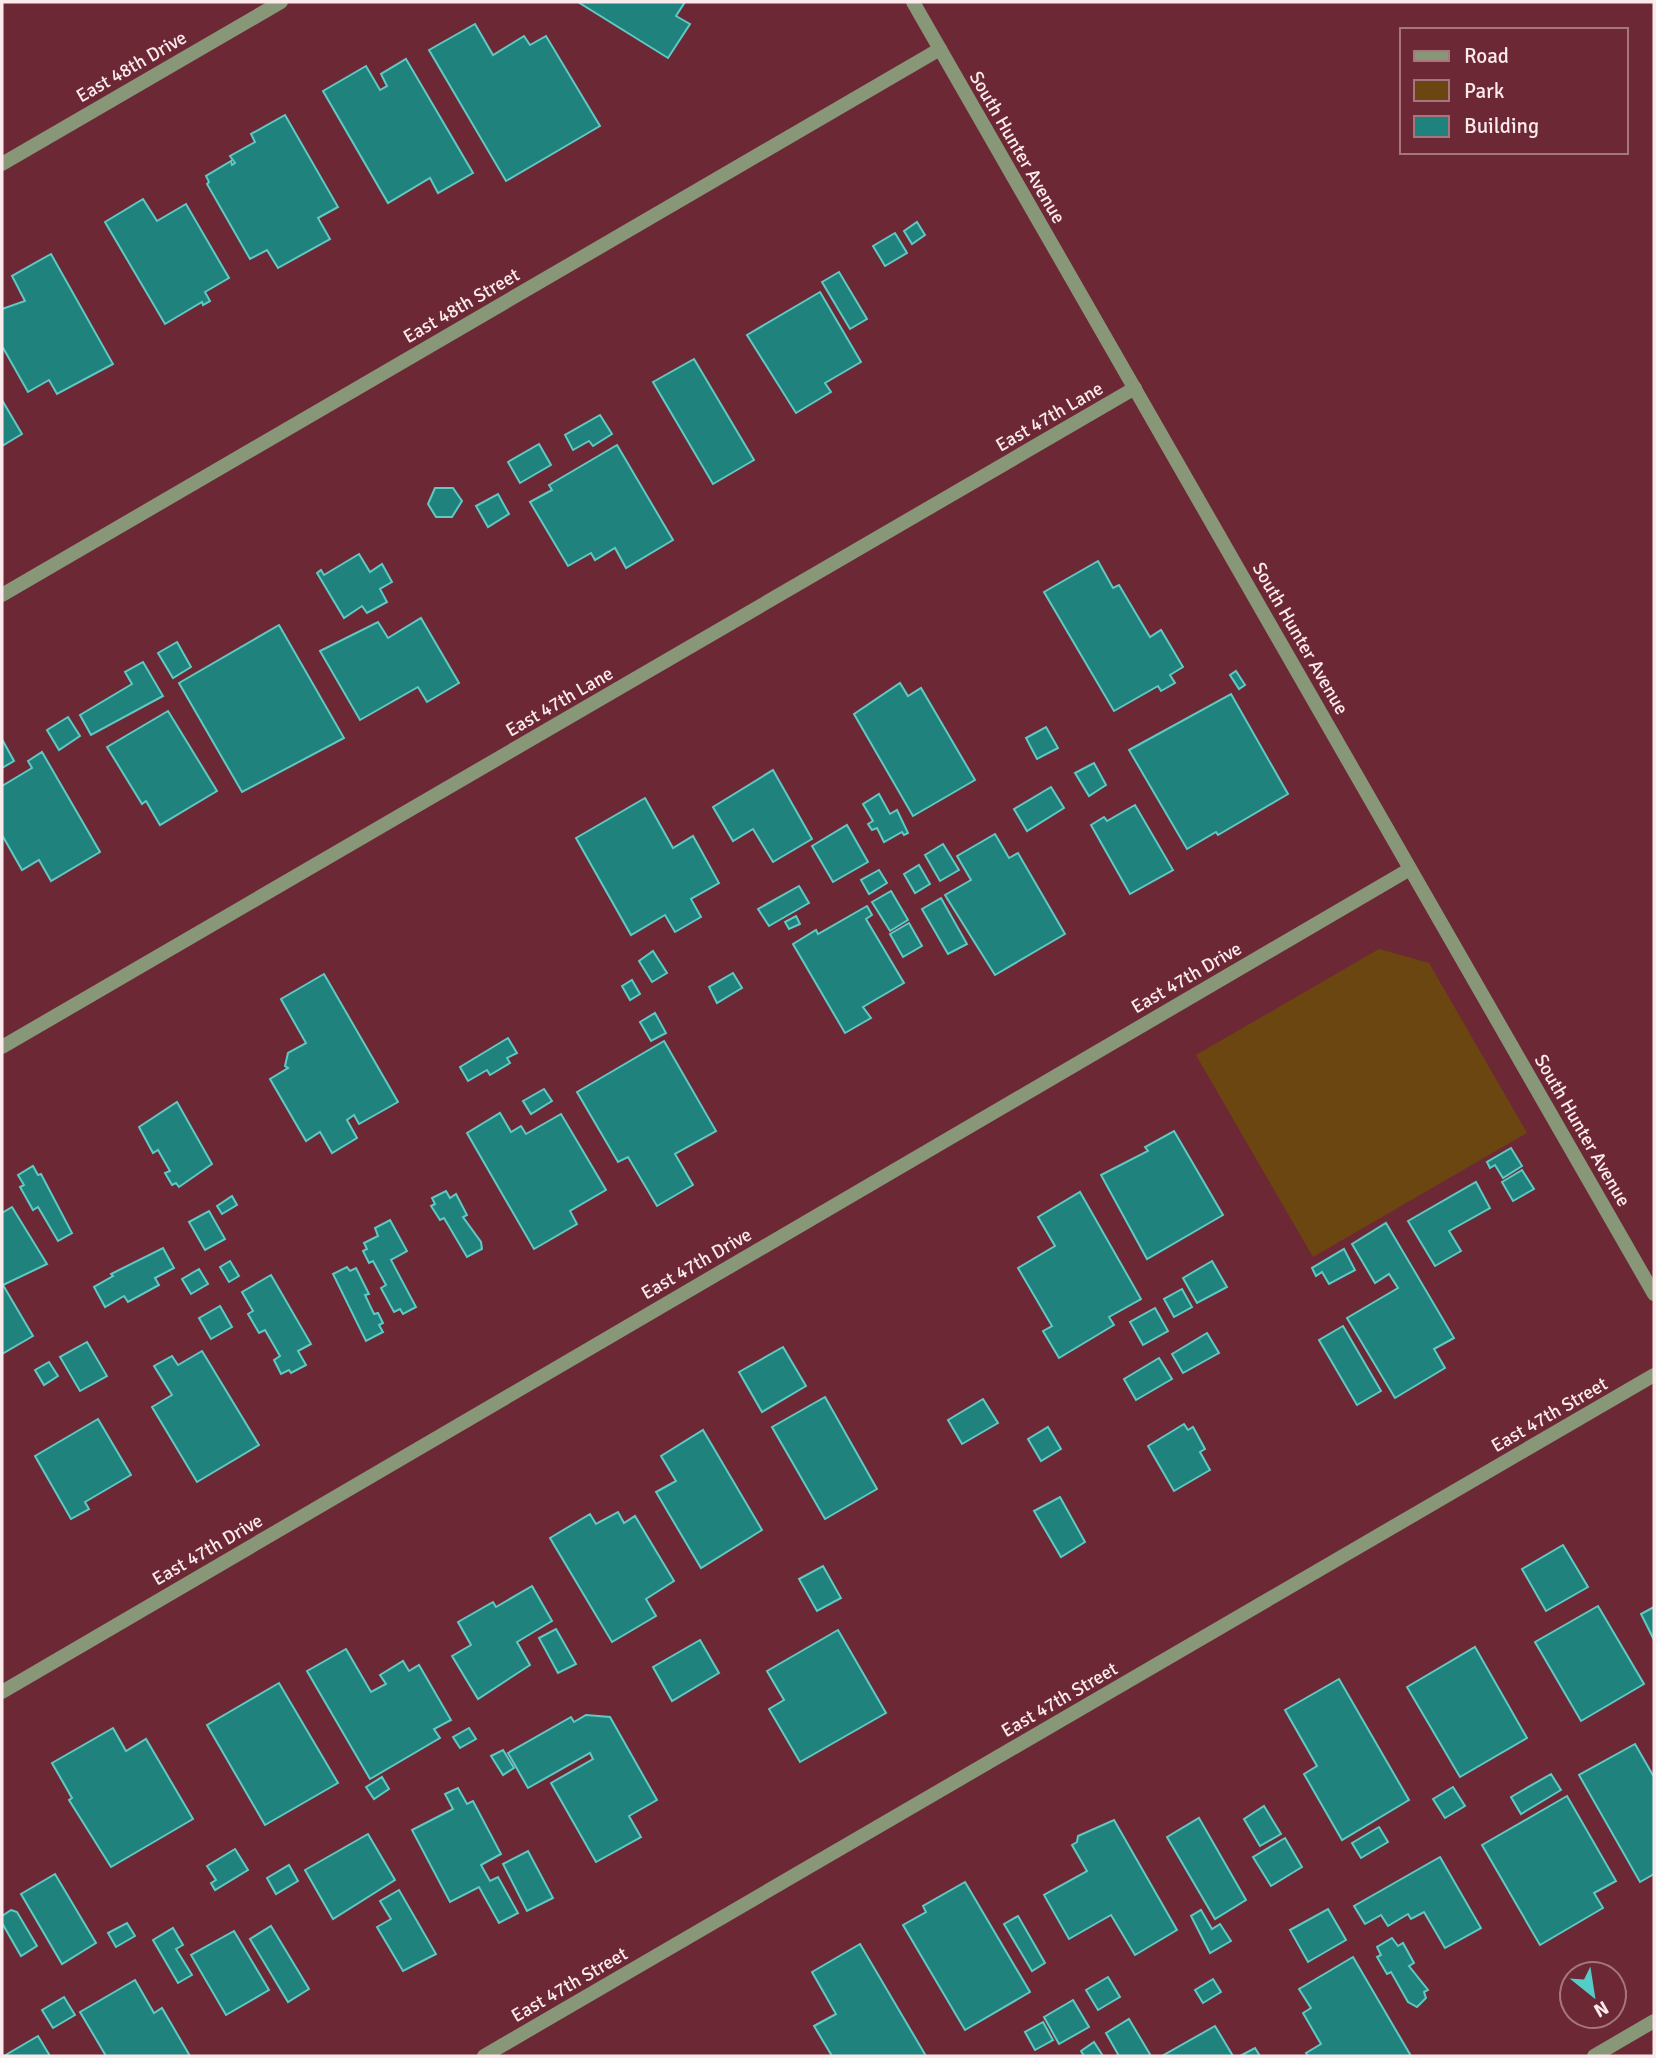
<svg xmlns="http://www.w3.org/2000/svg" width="1656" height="2058" font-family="Signika,sans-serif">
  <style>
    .green { fill: #6c4610 }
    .building { fill: #20827d; stroke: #5fc9c3; stroke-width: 2 }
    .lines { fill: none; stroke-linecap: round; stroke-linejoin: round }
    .minor { stroke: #879778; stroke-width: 14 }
    .tertiary { stroke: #879778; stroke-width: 14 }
    .labels { text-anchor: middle; stroke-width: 5; stroke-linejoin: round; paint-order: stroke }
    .street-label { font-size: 19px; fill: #fcebec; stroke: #6d2836 }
  </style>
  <rect width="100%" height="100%" fill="#6d2836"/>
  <path class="green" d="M 1379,949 L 1429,963 L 1527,1133 L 1313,1257 L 1196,1055 Z"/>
  <g class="building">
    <path d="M 578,2 L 685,2 L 676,16 L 690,24 L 668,58 Z"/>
    <path d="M 475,24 L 493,55 L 524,36 L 530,45 L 546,36 L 600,126 L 506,181 L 429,50 Z"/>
    <path d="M 406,59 L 473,173 L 438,193 L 430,178 L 388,203 L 323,91 L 366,66 L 380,90 L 387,86 L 381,74 Z"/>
    <path d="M 285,115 L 338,207 L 318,218 L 330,239 L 278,268 L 267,250 L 250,259 L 207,184 L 209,182 L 206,176 L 231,161 L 232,165 L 235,163 L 230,156 L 255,142 L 251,134 Z"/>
    <path d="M 143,199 L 157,221 L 186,204 L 229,278 L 205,292 L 210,301 L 203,305 L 202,302 L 165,324 L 105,222 Z"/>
    <path d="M 917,222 L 925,235 L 912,244 L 904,231 Z"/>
    <path d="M 895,233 L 907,253 L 885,266 L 873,246 Z"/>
    <path d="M 51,254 L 113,364 L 57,394 L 49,380 L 28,392 L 2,346 L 2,309 L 25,301 L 12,276 Z"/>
    <path d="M 839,272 L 867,319 L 850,329 L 822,282 Z"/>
    <path d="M 820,292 L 861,362 L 825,383 L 831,392 L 796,413 L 747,335 Z"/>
    <path d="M 694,359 L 754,460 L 713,484 L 653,382 Z"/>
    <path d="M 2,400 L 22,434 L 2,446 Z"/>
    <path d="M 600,415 L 612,434 L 593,446 L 589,441 L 573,450 L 565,435 Z"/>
    <path d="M 539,444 L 551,465 L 520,483 L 508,462 Z"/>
    <path d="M 617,445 L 673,540 L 626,568 L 615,548 L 595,560 L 591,553 L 568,566 L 530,502 L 552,490 L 549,485 Z"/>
    <path d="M 435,488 L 453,488 L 462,501 L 452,517 L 436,517 L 428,504 Z"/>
    <path d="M 498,494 L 509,514 L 488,527 L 476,506 Z"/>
    <path d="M 359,554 L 370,572 L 382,564 L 392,582 L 380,589 L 387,602 L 367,613 L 362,606 L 344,618 L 317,573 L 321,570 L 324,575 Z"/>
    <path d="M 1098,561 L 1113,588 L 1119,585 L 1150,637 L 1161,630 L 1183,667 L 1170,675 L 1175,683 L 1161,691 L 1158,686 L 1114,711 L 1044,592 Z"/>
    <path d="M 421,618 L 459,683 L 427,702 L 418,687 L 360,720 L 320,651 L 378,622 L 388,638 Z"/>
    <path d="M 279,625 L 344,738 L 242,792 L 179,683 Z"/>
    <path d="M 177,642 L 191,667 L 173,678 L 158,653 Z"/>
    <path d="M 143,662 L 163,696 L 91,735 L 80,715 L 132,684 L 125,672 Z"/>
    <path d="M 1236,671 L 1245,685 L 1239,689 L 1230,675 Z"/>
    <path d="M 900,683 L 908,696 L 921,688 L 975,780 L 913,816 L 854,714 Z"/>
    <path d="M 1231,694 L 1288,794 L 1218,835 L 1216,832 L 1187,849 L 1129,750 Z"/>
    <path d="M 168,711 L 217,791 L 160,825 L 146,801 L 142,804 L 107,747 Z"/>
    <path d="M 68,717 L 80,736 L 59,750 L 47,730 Z"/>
    <path d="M 1046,727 L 1058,748 L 1037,759 L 1026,738 Z"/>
    <path d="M 3,741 L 14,761 L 2,768 L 2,742 Z"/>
    <path d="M 42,752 L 100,852 L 51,881 L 39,860 L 22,870 L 2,835 L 2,786 L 32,768 L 28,761 Z"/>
    <path d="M 1094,763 L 1106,785 L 1089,796 L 1075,773 Z"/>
    <path d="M 773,770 L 812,839 L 773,862 L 753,829 L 733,841 L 713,807 Z"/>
    <path d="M 1051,787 L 1064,808 L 1027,831 L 1014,809 Z"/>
    <path d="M 879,794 L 890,814 L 897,810 L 908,833 L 904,835 L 902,832 L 884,842 L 877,828 L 872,830 L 868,824 L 873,821 L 863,804 Z"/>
    <path d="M 645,798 L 673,848 L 693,836 L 719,883 L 691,899 L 701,917 L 675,932 L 665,915 L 631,935 L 576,838 Z"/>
    <path d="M 1135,805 L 1173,870 L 1130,894 L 1091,825 L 1104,817 L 1107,821 Z"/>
    <path d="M 847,825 L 868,862 L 833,882 L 812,846 Z"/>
    <path d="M 995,834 L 1009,858 L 1018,853 L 1065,934 L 995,975 L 945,895 L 971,880 L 957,856 Z"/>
    <path d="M 943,844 L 959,870 L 940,881 L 925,855 Z"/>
    <path d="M 919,865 L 930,884 L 915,893 L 904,874 Z"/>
    <path d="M 879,870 L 887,883 L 869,894 L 861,880 Z"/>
    <path d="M 799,886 L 809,903 L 769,926 L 758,909 Z"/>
    <path d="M 891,891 L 908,920 L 890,931 L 872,902 Z"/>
    <path d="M 941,898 L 967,944 L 948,954 L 922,909 Z"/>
    <path d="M 867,906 L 872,915 L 866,919 L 904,983 L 863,1007 L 871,1018 L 845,1033 L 793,944 L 816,930 L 818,934 Z"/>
    <path d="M 796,916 L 800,924 L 789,929 L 785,922 Z"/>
    <path d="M 909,923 L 922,946 L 903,957 L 890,934 Z"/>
    <path d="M 653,951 L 667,973 L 652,982 L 639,961 Z"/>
    <path d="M 733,973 L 742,988 L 717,1003 L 709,987 Z"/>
    <path d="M 324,974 L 398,1102 L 359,1124 L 354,1115 L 347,1120 L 357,1138 L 332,1153 L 320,1132 L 306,1141 L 270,1079 L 288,1068 L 285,1066 L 288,1053 L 306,1043 L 281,999 Z"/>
    <path d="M 632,980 L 640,994 L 630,1000 L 622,986 Z"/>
    <path d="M 655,1013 L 666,1033 L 651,1041 L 640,1022 Z"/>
    <path d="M 508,1038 L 517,1053 L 507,1058 L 510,1063 L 490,1075 L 487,1070 L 468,1081 L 460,1067 Z"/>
    <path d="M 664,1041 L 716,1131 L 675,1154 L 693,1185 L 657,1206 L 628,1157 L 618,1162 L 577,1092 Z"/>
    <path d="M 544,1089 L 552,1101 L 531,1114 L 523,1101 Z"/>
    <path d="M 177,1102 L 212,1164 L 179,1187 L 176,1183 L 172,1185 L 165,1173 L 170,1171 L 158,1150 L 153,1153 L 139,1127 Z"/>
    <path d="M 500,1113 L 511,1132 L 521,1126 L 526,1134 L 561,1114 L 606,1190 L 570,1211 L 577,1224 L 534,1249 L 467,1133 Z"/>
    <path d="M 1174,1131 L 1223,1215 L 1147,1259 L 1101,1175 L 1148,1151 L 1145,1147 Z"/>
    <path d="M 1511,1148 L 1522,1166 L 1503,1178 L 1495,1165 L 1490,1168 L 1487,1162 Z"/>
    <path d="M 33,1166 L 38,1175 L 41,1174 L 72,1233 L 58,1241 L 38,1207 L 33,1210 L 20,1187 L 24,1185 L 18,1175 Z"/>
    <path d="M 1522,1170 L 1534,1189 L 1513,1201 L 1502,1182 Z"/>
    <path d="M 1476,1182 L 1490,1208 L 1449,1231 L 1461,1251 L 1435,1266 L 1408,1221 Z"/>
    <path d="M 446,1191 L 450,1198 L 456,1194 L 467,1215 L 463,1217 L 481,1242 L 482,1249 L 467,1257 L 444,1218 L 440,1220 L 431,1206 L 435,1204 L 432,1198 Z"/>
    <path d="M 1080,1192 L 1141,1299 L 1109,1317 L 1114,1325 L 1059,1358 L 1043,1331 L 1052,1326 L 1018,1268 L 1055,1246 L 1038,1217 Z"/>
    <path d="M 232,1196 L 237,1205 L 222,1214 L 217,1206 Z"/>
    <path d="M 12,1207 L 47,1264 L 3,1285 L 33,1336 L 2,1354 L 2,1213 Z"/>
    <path d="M 209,1211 L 225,1239 L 205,1250 L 189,1222 Z"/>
    <path d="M 390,1220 L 407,1251 L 391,1260 L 416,1307 L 403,1314 L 400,1309 L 394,1312 L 381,1288 L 386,1285 L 373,1261 L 369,1263 L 363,1251 L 367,1249 L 364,1243 L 378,1236 L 375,1228 Z"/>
    <path d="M 1386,1223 L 1454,1338 L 1434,1349 L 1445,1368 L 1395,1398 L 1347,1318 L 1398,1288 L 1389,1274 L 1375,1283 L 1352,1244 Z"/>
    <path d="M 163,1248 L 174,1268 L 155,1278 L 159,1285 L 128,1302 L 124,1296 L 105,1307 L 94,1287 L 113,1276 L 111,1274 Z"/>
    <path d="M 1344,1249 L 1355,1270 L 1329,1284 L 1322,1272 L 1316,1276 L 1312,1268 Z"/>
    <path d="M 230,1261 L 239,1276 L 229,1282 L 220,1267 Z"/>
    <path d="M 1212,1261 L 1227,1287 L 1197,1303 L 1183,1278 Z"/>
    <path d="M 347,1267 L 350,1271 L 356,1268 L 369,1294 L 365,1295 L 374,1314 L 378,1313 L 383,1323 L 379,1325 L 383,1332 L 366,1341 L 333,1274 Z"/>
    <path d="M 199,1269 L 208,1284 L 191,1294 L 182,1279 Z"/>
    <path d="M 271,1275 L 311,1344 L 298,1351 L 306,1365 L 291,1373 L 289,1370 L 281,1374 L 274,1360 L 280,1356 L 265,1330 L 259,1333 L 248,1314 L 253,1311 L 242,1292 Z"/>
    <path d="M 1182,1289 L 1192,1307 L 1174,1317 L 1164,1299 Z"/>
    <path d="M 220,1306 L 232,1327 L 211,1339 L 199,1318 Z"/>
    <path d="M 1155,1308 L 1168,1331 L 1143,1345 L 1130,1322 Z"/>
    <path d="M 1343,1326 L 1381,1391 L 1357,1405 L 1319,1340 Z"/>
    <path d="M 1207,1333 L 1219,1353 L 1183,1373 L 1172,1354 Z"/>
    <path d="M 87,1342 L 107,1376 L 80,1391 L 60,1357 Z"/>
    <path d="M 783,1347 L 806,1386 L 762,1412 L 739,1372 Z"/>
    <path d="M 202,1351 L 259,1445 L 197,1482 L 152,1407 L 172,1395 L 154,1366 L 172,1356 L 178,1365 Z"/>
    <path d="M 1159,1358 L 1172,1379 L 1136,1400 L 1124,1379 Z"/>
    <path d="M 49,1362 L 58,1376 L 44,1385 L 35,1370 Z"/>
    <path d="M 825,1397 L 877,1489 L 825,1519 L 772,1427 Z"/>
    <path d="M 983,1399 L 998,1423 L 962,1444 L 948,1420 Z"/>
    <path d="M 98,1419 L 131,1475 L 85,1502 L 89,1509 L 71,1519 L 35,1456 Z"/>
    <path d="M 1184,1424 L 1188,1430 L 1193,1427 L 1205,1449 L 1200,1452 L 1210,1470 L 1174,1491 L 1148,1446 Z"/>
    <path d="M 1048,1427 L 1061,1449 L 1041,1461 L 1028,1439 Z"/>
    <path d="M 703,1430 L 762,1530 L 701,1568 L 656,1492 L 676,1481 L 661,1456 Z"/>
    <path d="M 1060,1497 L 1085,1542 L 1061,1557 L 1034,1511 Z"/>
    <path d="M 618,1512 L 624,1523 L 635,1516 L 674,1581 L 646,1599 L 656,1616 L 612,1642 L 550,1538 L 590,1514 L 596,1524 Z"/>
    <path d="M 1563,1545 L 1588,1587 L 1546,1611 L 1522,1569 Z"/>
    <path d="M 823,1566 L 841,1598 L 817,1611 L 799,1579 Z"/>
    <path d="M 532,1586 L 552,1621 L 517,1642 L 530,1665 L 478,1699 L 452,1656 L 471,1645 L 458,1622 L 493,1602 L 496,1607 Z"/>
    <path d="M 1598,1606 L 1644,1684 L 1581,1721 L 1535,1642 Z"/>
    <path d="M 1654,1607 L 1654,1640 L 1641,1614 Z"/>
    <path d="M 556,1629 L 576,1664 L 558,1673 L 539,1638 Z"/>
    <path d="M 838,1630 L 886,1713 L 800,1762 L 769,1709 L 784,1700 L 767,1671 Z"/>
    <path d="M 700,1640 L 719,1673 L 672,1701 L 653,1667 Z"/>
    <path d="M 1475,1647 L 1527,1738 L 1460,1777 L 1407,1687 Z"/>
    <path d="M 346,1649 L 371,1692 L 386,1684 L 380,1675 L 403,1661 L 409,1671 L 419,1665 L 451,1720 L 434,1729 L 440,1738 L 370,1779 L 307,1671 Z"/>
    <path d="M 1339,1679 L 1409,1800 L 1342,1840 L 1304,1774 L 1317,1766 L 1285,1710 Z"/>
    <path d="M 279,1683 L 338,1783 L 265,1825 L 207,1725 Z"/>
    <path d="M 586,1715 L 610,1717 L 657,1800 L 629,1816 L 641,1837 L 596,1862 L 551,1783 L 593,1759 L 590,1753 L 528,1788 L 508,1753 L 571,1717 L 574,1722 Z"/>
    <path d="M 113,1728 L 126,1751 L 146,1739 L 193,1819 L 111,1867 L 69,1800 L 72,1798 L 52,1763 Z"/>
    <path d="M 469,1728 L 476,1739 L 460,1748 L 453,1737 Z"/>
    <path d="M 1635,1744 L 1654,1777 L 1654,1874 L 1640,1882 L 1579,1775 Z"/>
    <path d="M 503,1750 L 514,1768 L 503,1775 L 491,1756 Z"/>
    <path d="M 1551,1774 L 1561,1790 L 1521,1814 L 1511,1797 Z"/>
    <path d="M 382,1777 L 389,1789 L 374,1799 L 366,1787 Z"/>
    <path d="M 1453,1787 L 1465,1806 L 1445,1818 L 1433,1799 Z"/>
    <path d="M 458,1788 L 467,1804 L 473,1801 L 501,1854 L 481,1865 L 490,1881 L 498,1877 L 518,1913 L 499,1923 L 479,1887 L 450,1902 L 412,1830 L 453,1809 L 445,1794 Z"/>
    <path d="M 1567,1796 L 1616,1881 L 1594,1893 L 1603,1908 L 1540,1945 L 1482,1845 Z"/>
    <path d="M 1264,1806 L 1281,1834 L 1260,1846 L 1244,1819 Z"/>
    <path d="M 1199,1818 L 1246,1900 L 1215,1919 L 1167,1837 Z"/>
    <path d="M 1114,1820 L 1177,1930 L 1135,1955 L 1111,1915 L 1069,1939 L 1044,1895 L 1087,1871 L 1072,1845 L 1077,1842 L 1078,1836 Z"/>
    <path d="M 1379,1827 L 1388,1842 L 1361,1858 L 1352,1843 Z"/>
    <path d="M 368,1834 L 395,1880 L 333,1919 L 305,1870 Z"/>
    <path d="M 1285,1838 L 1302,1867 L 1271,1886 L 1253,1857 Z"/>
    <path d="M 235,1849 L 248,1870 L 215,1890 L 211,1883 L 216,1880 L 207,1866 Z"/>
    <path d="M 528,1851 L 553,1898 L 527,1911 L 503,1864 Z"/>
    <path d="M 1440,1857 L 1481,1928 L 1445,1948 L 1424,1912 L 1411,1919 L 1408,1914 L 1388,1926 L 1381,1915 L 1365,1924 L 1354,1906 Z"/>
    <path d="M 289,1865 L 298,1881 L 276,1894 L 267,1878 Z"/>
    <path d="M 55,1874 L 96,1943 L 62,1964 L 21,1894 Z"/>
    <path d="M 965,1882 L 1030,1992 L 965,2030 L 903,1925 L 926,1912 L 923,1906 Z"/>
    <path d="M 399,1890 L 436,1954 L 403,1971 L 377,1927 L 391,1919 L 380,1901 Z"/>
    <path d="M 1328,1909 L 1346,1940 L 1308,1962 L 1290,1930 Z"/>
    <path d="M 11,1910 L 17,1912 L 37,1946 L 21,1956 L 2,1923 L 2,1916 Z"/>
    <path d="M 1201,1910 L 1212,1929 L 1220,1924 L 1231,1941 L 1210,1953 L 1191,1916 Z"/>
    <path d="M 1018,1916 L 1045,1963 L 1032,1971 L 1004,1924 Z"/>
    <path d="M 127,1923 L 135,1936 L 116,1947 L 108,1933 Z"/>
    <path d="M 271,1926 L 309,1989 L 288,2002 L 250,1939 Z"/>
    <path d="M 173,1928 L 183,1945 L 176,1949 L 192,1975 L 178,1983 L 153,1940 Z"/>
    <path d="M 234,1931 L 269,1990 L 226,2015 L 191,1955 Z"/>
    <path d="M 1392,1938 L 1398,1946 L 1403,1943 L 1414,1963 L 1409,1966 L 1428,1990 L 1424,1992 L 1426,1998 L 1417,2007 L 1408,2002 L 1391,1972 L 1387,1974 L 1377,1957 L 1381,1955 L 1377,1947 Z"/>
    <path d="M 860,1944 L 926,2056 L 832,2056 L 814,2026 L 836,2014 L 812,1972 Z"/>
    <path d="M 1353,1957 L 1411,2056 L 1308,2056 L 1306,2053 L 1321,2044 L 1303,2013 L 1311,2008 L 1299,1989 Z"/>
    <path d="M 1108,1977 L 1120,1997 L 1098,2010 L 1086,1990 Z"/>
    <path d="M 1213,1979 L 1221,1992 L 1203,2003 L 1195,1990 Z"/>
    <path d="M 135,1980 L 154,2013 L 162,2008 L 190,2056 L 106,2056 L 80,2012 Z"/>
    <path d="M 64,1997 L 75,2015 L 53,2028 L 42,2010 Z"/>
    <path d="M 1073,2000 L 1089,2027 L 1059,2044 L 1044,2017 Z"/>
    <path d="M 1129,2019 L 1151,2056 L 1119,2056 L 1106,2033 Z"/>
    <path d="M 1043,2022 L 1053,2040 L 1035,2050 L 1025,2032 Z"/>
    <path d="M 1215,2026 L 1233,2056 L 1162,2056 Z"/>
    <path d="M 38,2036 L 50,2056 L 4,2056 Z"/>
    <path d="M 1094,2042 L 1103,2056 L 1084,2056 L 1081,2051 Z"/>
    <path d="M 1255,2048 L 1260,2056 L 1240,2056 Z"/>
  </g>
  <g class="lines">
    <g class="minor">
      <path d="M 913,2 L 1654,1294"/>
      <path d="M 2,164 L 281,2"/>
      <path d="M 2,1047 L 1135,388"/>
      <path d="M 2,1692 L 1410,869"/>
      <path d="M 484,2056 L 1654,1375"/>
      <path d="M 1594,2056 L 1654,2021"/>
    </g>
    <path class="tertiary" d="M 2,595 L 940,49"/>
  </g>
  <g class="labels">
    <g class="street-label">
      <text transform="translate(131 66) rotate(-30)" y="7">East 48th Drive</text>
      <text transform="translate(1018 147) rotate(60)" y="7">South Hunter Avenue</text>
      <text transform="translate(461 305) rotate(-30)" y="7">East 48th Street</text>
      <text transform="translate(1049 416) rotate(-30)" y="7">East 47th Lane</text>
      <text transform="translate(1301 638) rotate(60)" y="7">South Hunter Avenue</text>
      <text transform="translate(559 701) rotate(-30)" y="7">East 47th Lane</text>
      <text transform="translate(1186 977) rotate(-30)" y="7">East 47th Drive</text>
      <text transform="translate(1583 1130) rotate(60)" y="7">South Hunter Avenue</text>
      <text transform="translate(696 1263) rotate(-30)" y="7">East 47th Drive</text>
      <text transform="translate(1549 1414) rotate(-30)" y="7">East 47th Street</text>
      <text transform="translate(207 1549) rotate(-30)" y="7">East 47th Drive</text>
      <text transform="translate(1059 1699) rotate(-30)" y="7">East 47th Street</text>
      <text transform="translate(569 1984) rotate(-30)" y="7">East 47th Street</text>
    </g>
  </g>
  <rect width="1656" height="2058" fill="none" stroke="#fcebec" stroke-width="7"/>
  <rect x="1400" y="28" width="228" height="126" fill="#6d2836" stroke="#a6767f" stroke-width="2"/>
  <rect x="1414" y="51" width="35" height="10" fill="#879778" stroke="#a6767f" stroke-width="2"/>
  <text x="1464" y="63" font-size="21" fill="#fcebec">Road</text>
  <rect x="1414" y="80" width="35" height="21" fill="#6c4610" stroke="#a6767f" stroke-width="2"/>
  <text x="1464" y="98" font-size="21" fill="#fcebec">Park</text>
  <rect x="1414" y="116" width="35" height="21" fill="#20827d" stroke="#a6767f" stroke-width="2"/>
  <text x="1464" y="133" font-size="21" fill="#fcebec">Building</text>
  <g transform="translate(1593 1995) rotate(150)"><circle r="33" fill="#6d2836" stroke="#a6767f" stroke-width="2"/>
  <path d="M0-5L12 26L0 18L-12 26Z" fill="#54cdc7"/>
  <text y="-10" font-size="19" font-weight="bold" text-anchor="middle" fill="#fcebec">N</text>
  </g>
</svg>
